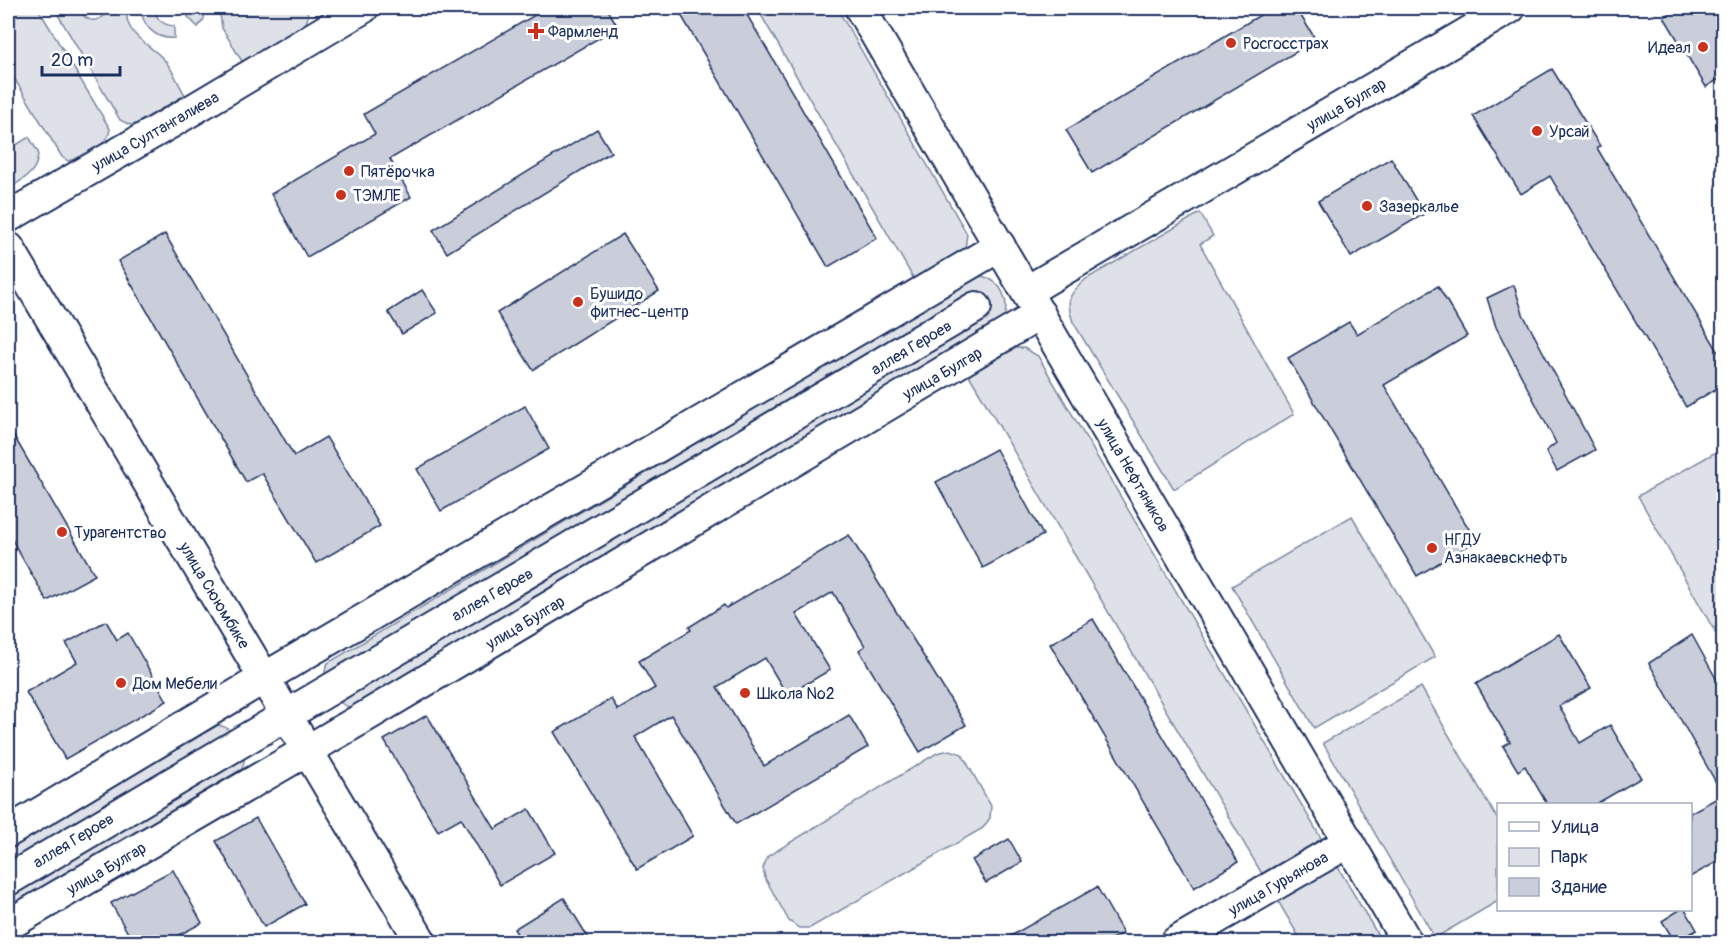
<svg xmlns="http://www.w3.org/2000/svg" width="1731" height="950" font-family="Pangolin,sans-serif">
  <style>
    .green { fill: #dee1e7; stroke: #7c88a2; stroke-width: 1.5 }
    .building { fill: #caceda; stroke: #1b2f5e; stroke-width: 1.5 }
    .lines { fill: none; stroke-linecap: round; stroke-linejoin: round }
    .minor-casing { stroke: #1b2f5e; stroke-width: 34 }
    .minor { stroke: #fff; stroke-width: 30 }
    .poi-dot { fill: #c8321e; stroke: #fff; stroke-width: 2 }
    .labels { text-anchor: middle; stroke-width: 6; stroke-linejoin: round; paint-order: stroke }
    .poi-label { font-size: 16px; fill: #1b2f5e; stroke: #fff; text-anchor: start }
    .street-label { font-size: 16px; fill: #1b2f5e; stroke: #fff }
  </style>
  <rect width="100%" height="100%" fill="#fff"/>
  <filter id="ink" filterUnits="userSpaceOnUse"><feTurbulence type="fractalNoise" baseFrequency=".0167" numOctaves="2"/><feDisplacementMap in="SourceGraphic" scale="12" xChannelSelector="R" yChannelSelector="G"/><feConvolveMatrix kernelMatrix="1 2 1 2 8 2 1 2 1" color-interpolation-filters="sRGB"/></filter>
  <g filter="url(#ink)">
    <g class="green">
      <path d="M 8,8 L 38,8 L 110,129 C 109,146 83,157 68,161 L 62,157 L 8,68 Z"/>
      <path d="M 54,8 L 78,8 C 93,33 103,13 118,8 C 119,7 126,8 127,8 C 123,37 152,44 166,62 C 174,72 179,85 185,95 L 136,124 L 130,125 L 120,120 Z"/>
      <path d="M 141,8 L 155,8 C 155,19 163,25 174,26 L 174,38 C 155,40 142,25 141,8 Z"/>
      <path d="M 189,8 L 205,8 L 204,19 L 198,27 L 188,17 Z"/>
      <path d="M 219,8 L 307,8 L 308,17 L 305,26 L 243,63 L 222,28 Z"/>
      <path d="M 757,8 L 837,8 L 967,234 L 965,249 L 915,281 Z"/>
      <path d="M 29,137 L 38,152 C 38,173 24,179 8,189 L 8,150 Z"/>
      <path d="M 1200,213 L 1213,236 L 1200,244 L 1294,414 L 1174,489 L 1073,322 C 1065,299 1069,294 1086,279 Z"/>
      <path d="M 982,276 C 1002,281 1011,302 1003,320 L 353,707 C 335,708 318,677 328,663 L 971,279 Z"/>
      <path d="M 1016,348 L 1024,348 L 1038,356 L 1382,942 L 1302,942 L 969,375 Z"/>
      <path d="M 1723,448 L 1723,646 L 1638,496 Z"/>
      <path d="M 1352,516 L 1435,657 L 1314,728 L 1232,586 Z"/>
      <path d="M 1421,687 L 1498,820 L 1498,901 L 1435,938 L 1323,743 Z"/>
      <path d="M 218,725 C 239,729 249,750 242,769 L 8,909 L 8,850 Z"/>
      <path d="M 950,750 L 962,754 L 991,806 L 990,818 L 983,828 L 810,928 L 799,928 L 789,921 L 765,878 L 763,868 L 768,856 L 937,753 Z"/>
    </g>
    <g class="building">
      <path d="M 547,8 L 607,8 L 618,27 L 390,159 L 411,197 L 307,257 L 271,194 L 375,134 L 364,114 Z"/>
      <path d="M 677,8 L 743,8 L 877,238 L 828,267 Z"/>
      <path d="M 1272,8 L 1296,8 L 1316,40 L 1092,173 L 1066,130 Z"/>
      <path d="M 1679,8 L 1724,8 L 1724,76 L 1706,87 L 1664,17 Z"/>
      <path d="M 1552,69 L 1600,146 L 1597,148 L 1724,361 L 1724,384 L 1686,407 L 1550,176 L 1521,194 L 1473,116 Z"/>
      <path d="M 597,129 L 611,152 L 447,253 L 433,230 Z"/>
      <path d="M 1391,158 L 1424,214 L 1351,257 L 1318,201 Z"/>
      <path d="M 165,234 L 294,456 L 326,437 L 380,526 L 316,563 L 262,473 L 246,482 L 118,261 Z"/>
      <path d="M 623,234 L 659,291 L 533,370 L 497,313 Z"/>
      <path d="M 1514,285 L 1523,314 L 1595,450 L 1557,471 L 1546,451 L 1556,443 L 1496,327 L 1487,298 Z"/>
      <path d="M 1438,286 L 1467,336 L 1384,385 L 1476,541 L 1417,576 L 1288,358 L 1349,322 L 1357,334 Z"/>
      <path d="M 422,290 L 437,313 L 402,334 L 388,312 Z"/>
      <path d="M 525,406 L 549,449 L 441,511 L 417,469 Z"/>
      <path d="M 8,426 L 95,575 L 47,601 L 8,533 Z"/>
      <path d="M 996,449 L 1043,535 L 983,568 L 936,482 Z"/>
      <path d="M 849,535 L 966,725 L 920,752 L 859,650 L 865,646 L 833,592 L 796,614 L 830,670 L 787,695 L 765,658 L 717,687 L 764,766 L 849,715 L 868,747 L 736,824 L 671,715 L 635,737 L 693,836 L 637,869 L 554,732 L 611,699 L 618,710 L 655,688 L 639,661 L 691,630 L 689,627 L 724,605 L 726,608 Z"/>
      <path d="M 1093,619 L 1238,862 L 1194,888 L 1050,644 Z"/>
      <path d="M 106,621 L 117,640 L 128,633 L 167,701 L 65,759 L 26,692 L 77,662 L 66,643 Z"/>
      <path d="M 1559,634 L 1591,688 L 1559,706 L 1580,743 L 1610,725 L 1641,778 L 1596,804 L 1547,804 L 1525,766 L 1518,771 L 1503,746 L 1510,742 L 1476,684 Z"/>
      <path d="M 1692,635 L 1724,693 L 1724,858 L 1690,877 L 1690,813 L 1723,795 L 1649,663 Z"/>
      <path d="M 427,715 L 495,829 L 529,809 L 555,853 L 500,885 L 461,818 L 438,831 L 384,740 Z"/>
      <path d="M 256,818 L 305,904 L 264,927 L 216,841 Z"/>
      <path d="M 1009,839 L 1022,862 L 986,883 L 972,860 Z"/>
      <path d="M 173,870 L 202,923 L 166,942 L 133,942 L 111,903 Z"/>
      <path d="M 1097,887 L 1123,933 L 1106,942 L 1000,942 Z"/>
      <path d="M 564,898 L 591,942 L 522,942 L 514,929 Z"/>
      <path d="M 1681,909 L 1685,909 L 1697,930 L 1675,942 L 1662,921 Z"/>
    </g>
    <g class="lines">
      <defs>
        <g id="minor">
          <path d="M 860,8 L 1407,942"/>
          <path d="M 8,217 L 172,122 L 363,8"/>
          <path d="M 9,248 L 421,942"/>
          <path d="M 1027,291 L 1510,8"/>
          <path d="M 8,832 L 264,678 L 1000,246"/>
          <path d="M 8,880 L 976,307"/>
          <path d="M 8,925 L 368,715 L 1040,314"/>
          <path d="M 1176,942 L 1349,842"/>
        </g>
      </defs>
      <use href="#minor" class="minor-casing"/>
      <use href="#minor" class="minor"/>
    </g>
  </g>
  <g class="poi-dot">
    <path d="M533 22h6v6h6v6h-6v6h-6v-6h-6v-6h6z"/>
    <circle cx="1231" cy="43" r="6"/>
    <circle cx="1703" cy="47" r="6"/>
    <circle cx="1537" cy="131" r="6"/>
    <circle cx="349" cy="171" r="6"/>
    <circle cx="341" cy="195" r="6"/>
    <circle cx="1367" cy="206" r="6"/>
    <circle cx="578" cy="302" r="6"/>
    <circle cx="62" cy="532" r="6"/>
    <circle cx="1432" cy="548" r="6"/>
    <circle cx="121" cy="683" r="6"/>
    <circle cx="745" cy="693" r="6"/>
  </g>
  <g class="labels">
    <g class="poi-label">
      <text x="548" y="37">Фармленд</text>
      <text x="1243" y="49">Росгосстрах</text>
      <text x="1691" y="53" text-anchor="end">Идеал</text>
      <text x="1549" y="137">Урсай</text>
      <text x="361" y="177">Пятёрочка</text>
      <text x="353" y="201">ТЭМЛЕ</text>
      <text x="1379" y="212">Зазеркалье</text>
      <text x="590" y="299">Бушидо<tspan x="590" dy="18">фитнес-центр</tspan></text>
      <text x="74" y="538">Турагентство</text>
      <text x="1444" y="545">НГДУ<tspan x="1444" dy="18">Азнакаевскнефть</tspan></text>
      <text x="133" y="689">Дом Мебели</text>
      <text x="757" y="699">Школа №2</text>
    </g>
    <g class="street-label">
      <text transform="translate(1346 104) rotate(-30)" y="6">улица Булгар</text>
      <text transform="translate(155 131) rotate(-30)" y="6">улица Султангалиева</text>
      <text transform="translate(911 347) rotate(-31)" y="6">аллея Героев</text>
      <text transform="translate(942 373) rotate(-30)" y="6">улица Булгар</text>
      <text transform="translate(1134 475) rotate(60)" y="6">улица Нефтяников</text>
      <text transform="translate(492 594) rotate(-30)" y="6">аллея Героев</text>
      <text transform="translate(215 595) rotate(59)" y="6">улица Сююмбике</text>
      <text transform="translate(525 622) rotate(-31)" y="6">улица Булгар</text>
      <text transform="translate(73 840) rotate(-31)" y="6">аллея Героев</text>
      <text transform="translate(106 868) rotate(-30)" y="6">улица Булгар</text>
      <text transform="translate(1278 883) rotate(-30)" y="6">улица Гурьянова</text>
    </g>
  </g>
  <rect width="1731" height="950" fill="none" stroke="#fff" stroke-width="30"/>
  <rect x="15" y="15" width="1701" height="920" fill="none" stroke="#1b2f5e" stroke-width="2" filter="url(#ink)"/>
  <rect x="1497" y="803" width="195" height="108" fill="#ffffff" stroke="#a4acbf" stroke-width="1.5"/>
  <rect x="1509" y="822" width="30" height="9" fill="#ffffff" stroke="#a4acbf" stroke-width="1.5"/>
  <text x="1551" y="833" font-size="18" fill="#1b2f5e">Улица</text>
  <rect x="1509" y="848" width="30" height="18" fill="#dee1e7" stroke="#a4acbf" stroke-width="1.5"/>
  <text x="1551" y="863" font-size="18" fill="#1b2f5e">Парк</text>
  <rect x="1509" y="878" width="30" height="18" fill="#caceda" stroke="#a4acbf" stroke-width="1.5"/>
  <text x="1551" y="893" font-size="18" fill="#1b2f5e">Здание</text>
  <path d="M42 66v9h78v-9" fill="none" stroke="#1b2f5e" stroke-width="3"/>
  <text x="51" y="66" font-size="18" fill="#1b2f5e" stroke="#ffffff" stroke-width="4.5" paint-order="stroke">20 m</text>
</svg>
